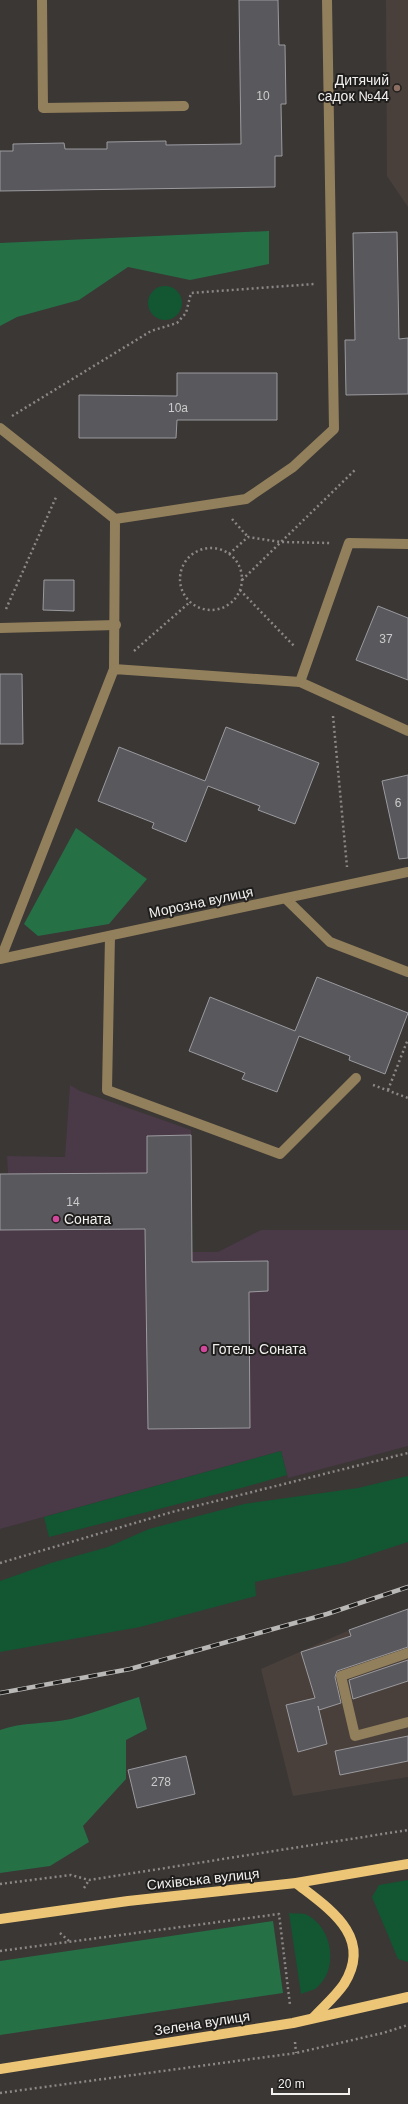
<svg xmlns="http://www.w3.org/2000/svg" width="408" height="2104" font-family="Arial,sans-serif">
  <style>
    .commercial { fill: #4a3946 }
    .built { fill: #49403b }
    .green { fill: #135632 }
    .forest { fill: #267046 }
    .building { fill: #59595d; stroke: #9b9a9f }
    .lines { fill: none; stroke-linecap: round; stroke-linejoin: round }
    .path { stroke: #8b8887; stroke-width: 2.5; stroke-dasharray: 2 3; stroke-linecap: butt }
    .minor { stroke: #927f5b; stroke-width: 10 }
    .major { stroke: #ecc577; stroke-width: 10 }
    .rail-casing { stroke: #bab8b6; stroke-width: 4.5 }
    .rail { stroke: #201e1d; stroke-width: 3; stroke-dasharray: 9; stroke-linecap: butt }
    .education-dot { fill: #8d6e63; stroke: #201e1d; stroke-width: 1.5 }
    .hotel-dot { fill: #d1479c; stroke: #201e1d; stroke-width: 1.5 }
    .labels { text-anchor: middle; stroke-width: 4; stroke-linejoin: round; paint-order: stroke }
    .number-label { font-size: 12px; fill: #cccbcb }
    .poi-label { font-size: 14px; fill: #f3f1f0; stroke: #201e1d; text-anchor: start }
    .street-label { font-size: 14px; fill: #f3f1f0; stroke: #201e1d }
  </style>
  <rect width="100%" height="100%" fill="#3a3735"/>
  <path class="commercial" d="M 70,1085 L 80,1091 L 191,1130 L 192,1252 L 218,1252 L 261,1230 L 408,1230 L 408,1446 L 288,1478 L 281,1451 L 0,1529 L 0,1174 L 8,1174 L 7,1156 L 65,1157 Z"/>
  <g class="built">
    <path d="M 386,0 L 408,0 L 408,207 L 387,176 Z"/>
    <path d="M 408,1609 L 408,1777 L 293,1796 L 261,1669 L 354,1628 Z"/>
  </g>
  <g class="green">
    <circle cx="165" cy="303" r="17"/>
    <path d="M 281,1451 L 287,1475 L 245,1487 L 49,1537 L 44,1517 Z"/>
    <path d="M 408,1476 L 408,1542 L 344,1563 L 255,1582 L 256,1596 L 140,1627 L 0,1652 L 0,1581 L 51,1563 L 108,1547 L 149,1529 L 244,1504 L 358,1488 Z"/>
    <path d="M 408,1880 L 408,1962 L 398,1959 L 372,1897 L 379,1885 Z"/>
    <path d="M 289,1913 C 294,1914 300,1913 305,1914 C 333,1926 340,1971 315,1989 C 311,1991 305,1992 301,1994 Z"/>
  </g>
  <g class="forest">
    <path d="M 269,231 L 269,264 L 190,280 L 128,267 L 79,300 L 17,317 L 0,326 L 0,243 Z"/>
    <path d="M 76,828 L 147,879 L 109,924 L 38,936 L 24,924 Z"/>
    <path d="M 139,1697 L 147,1729 L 126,1740 L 126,1779 L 83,1826 L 89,1842 L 50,1866 L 0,1873 L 0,1730 C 22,1722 47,1724 71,1719 C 94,1713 116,1704 139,1697 Z"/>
    <path d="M 273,1921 L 283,1993 L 0,2035 L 0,1961 Z"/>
  </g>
  <g class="building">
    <path d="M 239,0 L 278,0 L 279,45 L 285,45 L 286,104 L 281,104 L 282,156 L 275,156 L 275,187 L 0,191 L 0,151 L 13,151 L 13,144 L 64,143 L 65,149 L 107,149 L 107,142 L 166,141 L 166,145 L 241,144 Z"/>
    <path d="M 397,232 L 399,339 L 408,338 L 408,394 L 346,395 L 345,340 L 355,340 L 353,233 Z"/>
    <path d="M 177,373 L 277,373 L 277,420 L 177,420 L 176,438 L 79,438 L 79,395 L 177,396 Z"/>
    <path d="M 44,580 L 74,580 L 74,611 L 43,610 Z"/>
    <path d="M 378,606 L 408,618 L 408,680 L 356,660 Z"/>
    <path d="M 0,674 L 22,674 L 23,744 L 0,744 Z"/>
    <path d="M 226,727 L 319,763 L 295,824 L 258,810 L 260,806 L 208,786 L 186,842 L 152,828 L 154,823 L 98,801 L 119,747 L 205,781 Z"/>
    <path d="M 408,775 L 408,858 L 399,859 L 382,781 Z"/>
    <path d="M 317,977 L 408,1013 L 385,1074 L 349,1060 L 350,1056 L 299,1036 L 277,1092 L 242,1079 L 245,1073 L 189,1051 L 210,997 L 295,1031 Z"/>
    <path d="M 191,1135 L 192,1262 L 268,1261 L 268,1291 L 249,1292 L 250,1428 L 148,1429 L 145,1229 L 0,1230 L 0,1174 L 147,1173 L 147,1136 Z"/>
    <path d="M 408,1609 L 408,1647 L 337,1671 L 335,1677 L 341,1703 L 319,1710 L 318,1706 L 327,1744 L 298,1752 L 286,1705 L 315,1698 L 301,1652 L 351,1636 L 349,1630 Z"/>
    <path d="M 408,1660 L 408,1681 L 353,1699 L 349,1680 Z"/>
    <path d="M 408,1736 L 408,1761 L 340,1775 L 335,1751 Z"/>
    <path d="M 186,1756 L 195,1794 L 137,1808 L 128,1770 Z"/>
  </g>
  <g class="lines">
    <g class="path">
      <path d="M 12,416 L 151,331 L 177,323 L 186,313 L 191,293 L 314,284"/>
      <path d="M 232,519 L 248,537"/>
      <circle cx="211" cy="579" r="31"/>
      <path d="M 229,554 L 248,537 L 281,542 L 330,543"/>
      <path d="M 242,580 L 356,469"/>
      <path d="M 240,590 L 294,646"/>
      <path d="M 6,609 L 57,495"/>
      <path d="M 134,651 L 190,602"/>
      <path d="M 333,716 L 347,867"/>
      <path d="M 373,1085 L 408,1098"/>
      <path d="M 388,1090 L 408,1039"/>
      <path d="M 0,1563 L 172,1512 L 408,1453"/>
      <path d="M 0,1884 L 71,1875 L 89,1880 L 408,1830"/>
      <path d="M 84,1888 L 89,1880"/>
      <path d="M 60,1933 L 69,1941"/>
      <path d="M 0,1951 L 279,1914 L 290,2005"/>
      <path d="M 295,2042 L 296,2053"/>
      <path d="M 0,2093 L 296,2053 L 383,2033 L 408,2025"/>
    </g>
    <g class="minor">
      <path d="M 42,0 L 43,108 L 184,106"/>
      <path d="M 0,428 L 115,519"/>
      <path d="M 0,628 L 116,625"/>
      <path d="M 114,669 L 115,519 L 246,499 L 293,467 L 334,429 L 327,0"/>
      <path d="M 300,682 L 408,731"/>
      <path d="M 286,899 L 330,942 L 408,972"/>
      <path d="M 110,936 L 107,1090 L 280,1154 L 356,1078"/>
      <path d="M 1,958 L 114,669 L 300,682 L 349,543 L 408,544"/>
      <path d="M 0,959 L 408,872"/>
      <path d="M 408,1653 L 341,1676 L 355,1736 L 408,1722"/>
    </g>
    <g class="major">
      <path d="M 296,1883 C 328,1908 374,1936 344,1984 C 336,1996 323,2007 313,2018"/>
      <path d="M 0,1919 L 128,1901 L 296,1883 L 408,1864"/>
      <path d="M 0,2069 L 293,2023 L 408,1997"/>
    </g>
    <defs>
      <path id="rail" d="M 0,1693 L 130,1669 L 327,1614 L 408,1587"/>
    </defs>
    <use href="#rail" class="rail-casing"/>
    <use href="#rail" class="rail"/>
  </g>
  <circle class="education-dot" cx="397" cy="88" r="4"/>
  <g class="hotel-dot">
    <circle cx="56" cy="1219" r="4"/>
    <circle cx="204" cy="1349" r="4"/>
  </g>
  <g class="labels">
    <g class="number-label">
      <text x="263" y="100">10</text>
      <text x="178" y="412">10а</text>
      <text x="386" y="643">37</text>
      <text x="398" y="807">6</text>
      <text x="73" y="1206">14</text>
      <text x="161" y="1786">278</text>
    </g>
    <g class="poi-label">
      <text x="389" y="85" text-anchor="end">Дитячий<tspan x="389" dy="16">садок №44</tspan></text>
      <text x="64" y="1224">Соната</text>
      <text x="212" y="1354">Готель Соната</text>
    </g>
    <g class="street-label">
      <text transform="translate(201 902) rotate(-12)" y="5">Морозна вулиця</text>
      <text transform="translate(203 1879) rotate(-6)" y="5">Сихівська вулиця</text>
      <text transform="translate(202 2023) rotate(-9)" y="5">Зелена вулиця</text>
    </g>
  </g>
  <path d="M272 2088v6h77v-6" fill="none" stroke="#f3f1f0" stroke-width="2"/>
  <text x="278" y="2088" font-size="12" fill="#f3f1f0" stroke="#201e1d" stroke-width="3" paint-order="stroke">20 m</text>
</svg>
